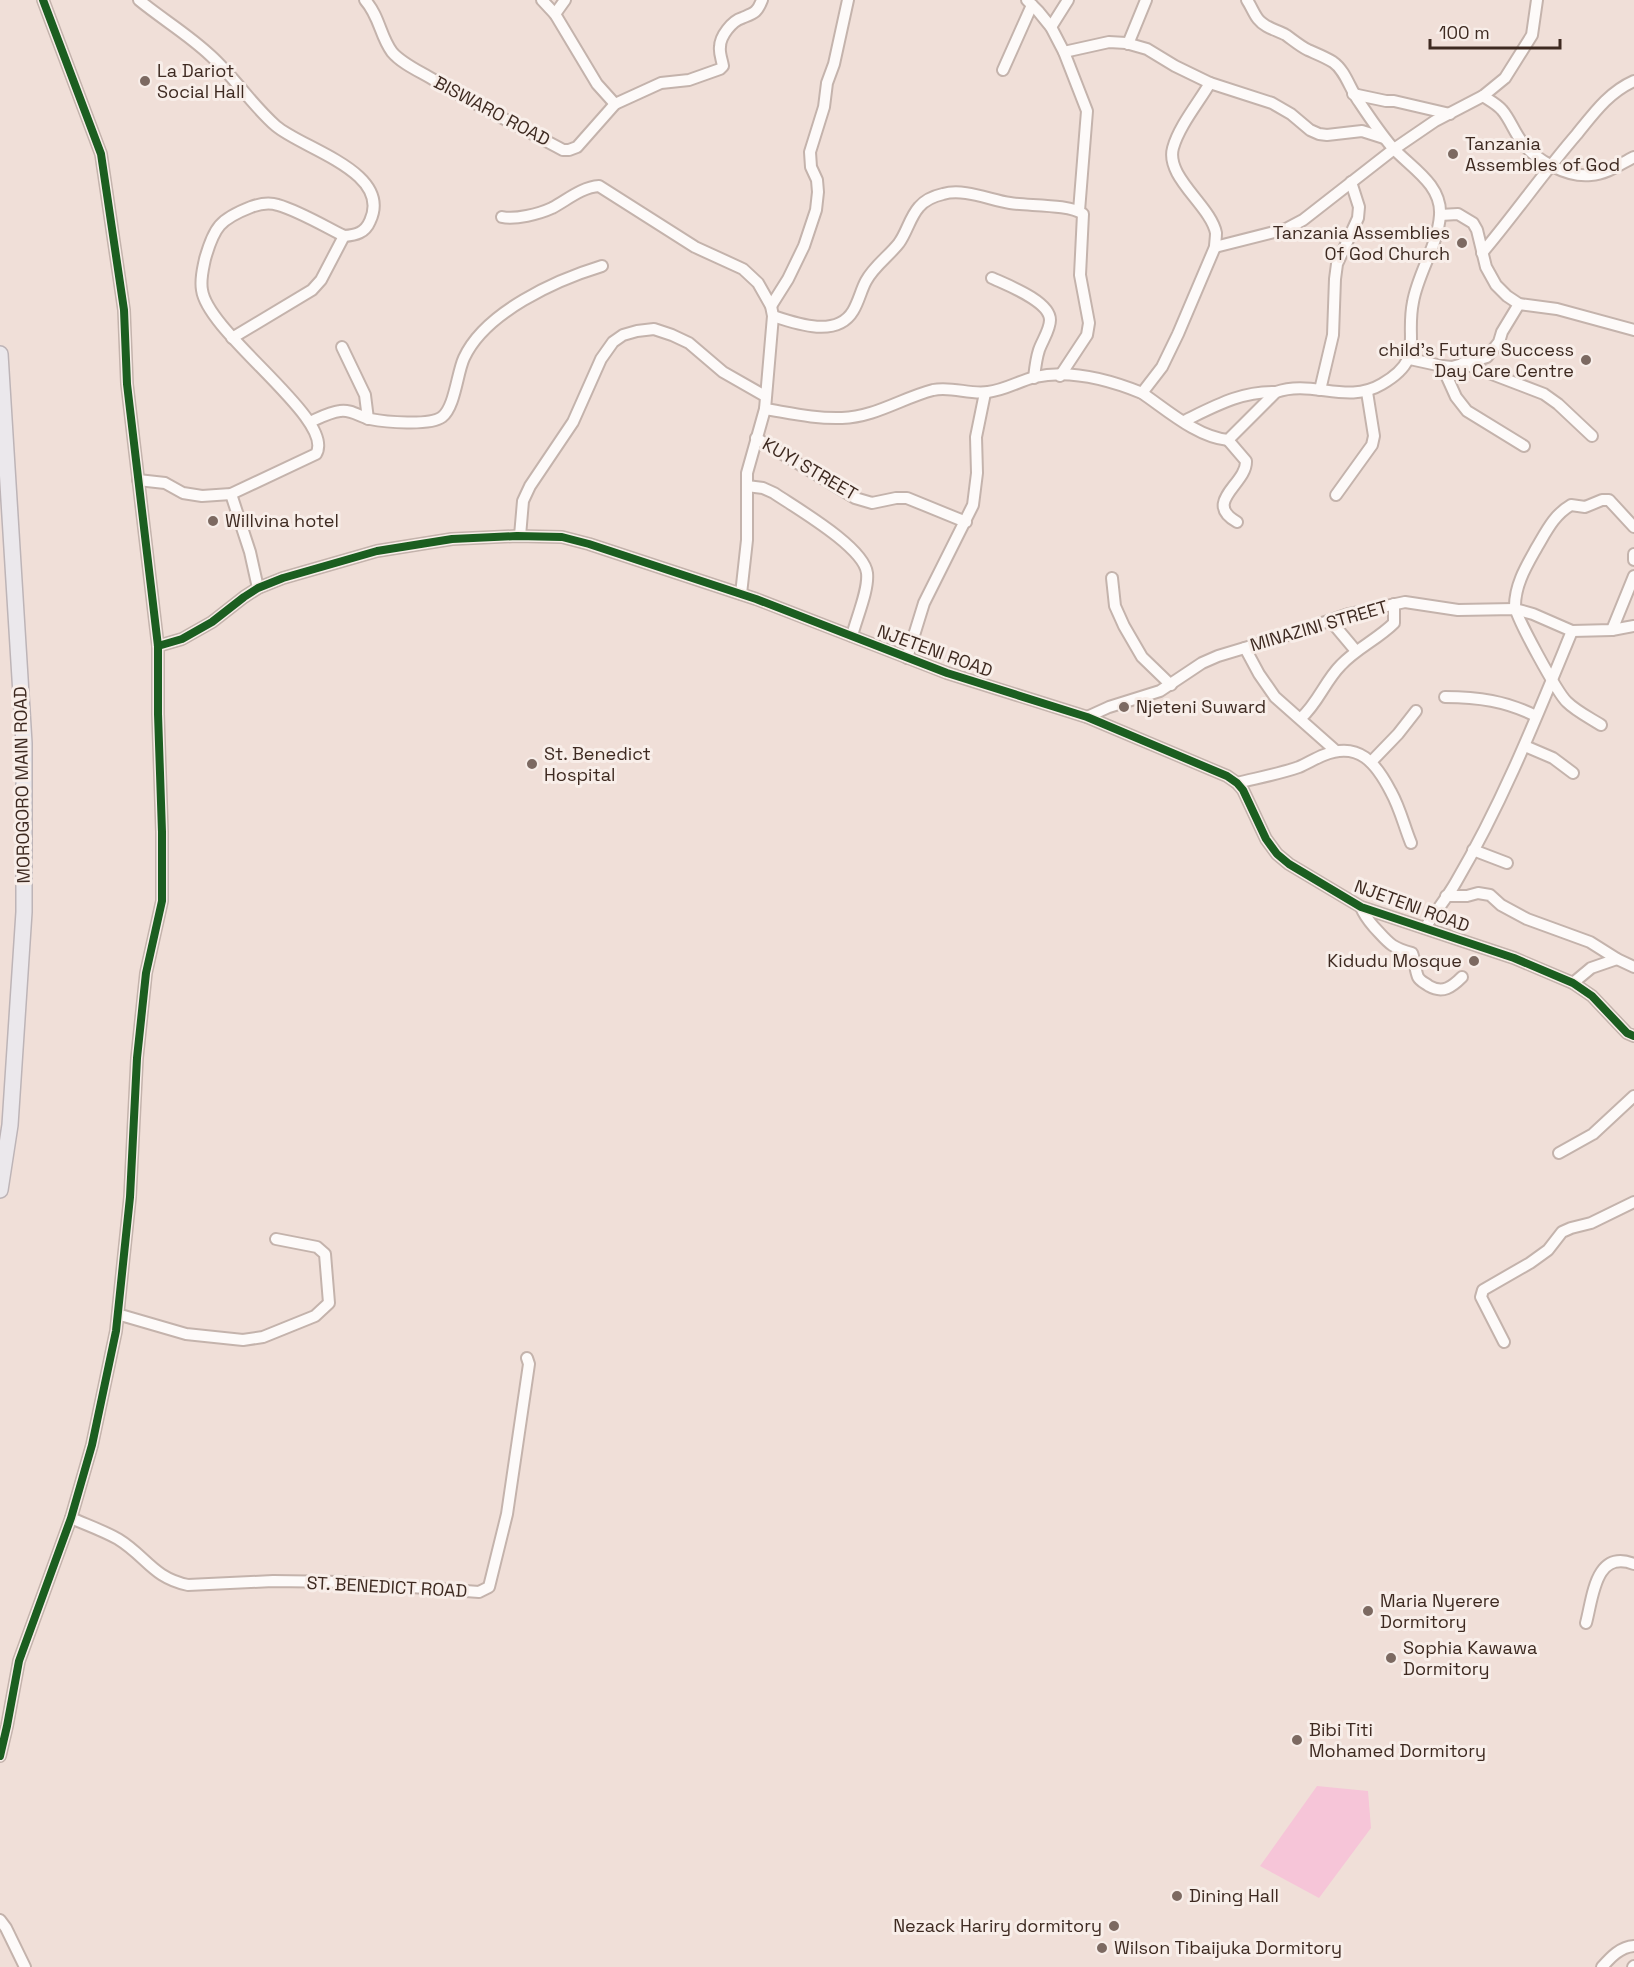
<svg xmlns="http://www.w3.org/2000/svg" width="1634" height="1967" font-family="'Space Grotesk',sans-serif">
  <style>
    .green { fill: #f6c5d8 }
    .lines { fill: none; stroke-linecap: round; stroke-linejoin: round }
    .minor-casing { stroke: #c4b3ac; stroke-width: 14 }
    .highway-casing { stroke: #bdb4b7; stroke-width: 18 }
    .minor { stroke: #fdfaf9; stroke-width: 10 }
    .highway { stroke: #ebe8ec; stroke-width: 15 }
    .cycleway-casing { stroke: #f8eee9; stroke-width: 11 }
    .cycleway { stroke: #1b5e20; stroke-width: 8 }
    .poi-dot { fill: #7c6961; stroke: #f8eee9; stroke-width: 2 }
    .labels { text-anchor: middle; stroke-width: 6; stroke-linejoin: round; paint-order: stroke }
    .poi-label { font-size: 18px; fill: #3e2a21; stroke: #f8eee9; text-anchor: start }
    .street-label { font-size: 18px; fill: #3e2a21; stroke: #f8eee9 }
  </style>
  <rect width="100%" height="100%" fill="#f0dfd8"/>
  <path class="green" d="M 1317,1786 L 1368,1791 L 1371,1828 L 1319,1898 L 1260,1866 Z"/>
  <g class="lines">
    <defs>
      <g id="minor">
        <path d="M 365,0 C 380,17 380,36 392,52 C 402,64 421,72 434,80 C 476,105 520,127 563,150 L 569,150 L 577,147 L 615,104 L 661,83 L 689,80 L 720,69 L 723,66 C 722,60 719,53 720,47 C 720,36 732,21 742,18 C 754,13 757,13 762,0"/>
        <path d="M 542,0 L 555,14 L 597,84 L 615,104"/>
        <path d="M 1027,0 L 1038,11 L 1051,27 L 1064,52 L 1087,111 L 1079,211"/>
        <path d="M 555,14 L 565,0"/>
        <path d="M 1051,27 L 1068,0"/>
        <path d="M 1128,44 L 1146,0"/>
        <path d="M 1064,52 L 1109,42 L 1126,43 L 1147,49 L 1175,66 L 1210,83 L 1272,103 L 1291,114 L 1310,130 L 1319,134 L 1327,135 L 1362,131 L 1384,138"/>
        <path d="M 1003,70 L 1032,5"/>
        <path d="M 1353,94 L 1386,101 L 1394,101 L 1450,114"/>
        <path d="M 1483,96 C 1489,100 1497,104 1502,110 C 1510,119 1514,132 1522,142 C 1535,160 1568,178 1591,175 C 1607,174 1620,164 1634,157"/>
        <path d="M 1440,215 L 1458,214 L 1473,223 L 1477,230 L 1486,267 L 1496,285 L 1507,296 L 1519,304 L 1557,309 L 1634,330"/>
        <path d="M 502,217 C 515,220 539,214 552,208 C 567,200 582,187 599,186 L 695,247 L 743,269 L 758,283 L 771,306 L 773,316 L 765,409 L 747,473 L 747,540 L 741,594"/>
        <path d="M 1215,247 L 1286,229 L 1303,220 L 1394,149 L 1435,121 L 1483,96 L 1505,78 L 1532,35 L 1537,0"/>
        <path d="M 1482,253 C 1515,214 1544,172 1577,134 C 1594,113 1609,92 1634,81"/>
        <path d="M 992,278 C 1007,285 1050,301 1050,320 C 1050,330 1042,341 1039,350 C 1036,359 1035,369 1034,378"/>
        <path d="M 771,306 L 788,279 L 804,246 L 816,210 L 818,192 L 817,180 L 811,167 L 810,152 L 824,107 L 827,83 L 834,64 L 848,0"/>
        <path d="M 773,316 C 797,324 837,338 853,311 C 859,301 861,290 866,281 C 874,266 889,256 899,243 C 907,232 910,217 919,207 C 925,200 934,196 943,194 C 964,188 990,200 1010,203 C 1028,206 1070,204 1083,214 L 1080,275 L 1089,323 L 1087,335 L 1060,376"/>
        <path d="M 232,338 L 312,290 L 321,280 L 344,236"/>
        <path d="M 342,347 L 365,395 L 368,419"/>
        <path d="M 1410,359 L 1442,366 L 1452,367 L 1487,357 L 1499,342 L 1502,332 L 1519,304"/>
        <path d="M 1463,363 L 1544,394 L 1558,404 L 1592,436"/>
        <path d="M 1442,366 L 1456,397 L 1467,411 L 1524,446"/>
        <path d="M 1320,390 L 1333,335 L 1335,279 L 1337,264 L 1358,218 L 1359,207 L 1351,182"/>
        <path d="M 1142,393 L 1162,367 L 1178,334 L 1215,247 C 1215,243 1216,238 1216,233 C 1211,206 1165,177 1173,148 C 1179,126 1199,102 1210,83"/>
        <path d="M 765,409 C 790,413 816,419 842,418 C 875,417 902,398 933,390 C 952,386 970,395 988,392 C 1005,390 1019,381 1035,377 C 1070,369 1110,380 1142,393 C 1167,410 1197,437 1228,440 L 1276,392 C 1312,379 1347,405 1382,384 C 1425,359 1405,341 1413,302 C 1418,273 1438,245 1440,215 C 1442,184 1410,167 1392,147 C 1380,133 1370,118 1360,103 C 1350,90 1346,71 1333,62 C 1325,57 1317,54 1308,50 C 1300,46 1293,40 1286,35 C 1277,30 1265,28 1258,19 C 1254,14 1251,6 1247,0"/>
        <path d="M 1184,421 C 1215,406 1241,391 1276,392"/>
        <path d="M 310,422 C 319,418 330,412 340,411 C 351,409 360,417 370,419 C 385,422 430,426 442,417 C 455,407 457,373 464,358 C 485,312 556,280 602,266"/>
        <path d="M 756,438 L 855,498 L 872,503 L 896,498 L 907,498 L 966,522"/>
        <path d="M 1228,440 L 1246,461 C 1247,484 1202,502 1237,522"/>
        <path d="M 138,480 L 165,483 L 183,493 L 202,496 L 231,494 L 316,454 C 337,420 208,334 202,290 C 200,279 203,269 205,259 C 214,227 220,219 251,207 C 259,204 269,202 278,205 C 299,211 324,226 344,236 C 356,235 365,233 370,221 C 393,172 303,149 276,126 C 252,105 235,78 211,56 C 189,35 162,19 139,0"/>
        <path d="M 747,486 L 763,488 L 774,493 C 796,508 864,547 867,573 C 869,590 856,619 852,636"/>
        <path d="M 231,494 L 250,552 L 258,588"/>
        <path d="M 1336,495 L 1372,445 L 1374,436 L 1367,392"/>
        <path d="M 520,536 L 523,501 L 530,486 L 573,422 L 601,359 L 613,342 L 623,335 L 637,331 L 654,329 L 672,335 L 689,343 L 723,372 L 765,396"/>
        <path d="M 1634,554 L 1634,560"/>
        <path d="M 1112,578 L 1115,606 L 1124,626 L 1142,657 L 1171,685"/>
        <path d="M 1330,620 L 1356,651"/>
        <path d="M 1612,630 L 1634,576"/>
        <path d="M 158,646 L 182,639 L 212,622 L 244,597 L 258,588 L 283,578 L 377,551 L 452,539 L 517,536 L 562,537 L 589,544 L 756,599 L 947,673 L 1087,717 L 1227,776 L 1237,783 L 1243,790 L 1266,839 L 1277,854 L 1289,864 L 1361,907 L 1514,958 L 1573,983 L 1592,996 L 1627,1033 L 1634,1036"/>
        <path d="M 1245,648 L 1259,674 L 1275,697 L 1336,751"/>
        <path d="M 907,658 L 924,603 L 973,505 L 977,473 L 976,437 L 985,393"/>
        <path d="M 1445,697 C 1478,697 1506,701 1536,716"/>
        <path d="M 1087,717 L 1109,707 L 1160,691 L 1202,663 L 1218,656 L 1281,637 L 1349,614 L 1405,602 L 1458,610 L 1515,609 L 1533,614 L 1572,631 L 1612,630 L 1634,626"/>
        <path d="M 1301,718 C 1318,703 1325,681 1341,665 C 1357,648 1378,639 1394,623 L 1394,604"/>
        <path d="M 1601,725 C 1590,718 1576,711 1567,702 C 1558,694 1515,616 1515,606 C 1515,584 1527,565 1537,547 C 1547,530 1554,515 1571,505 L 1585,507 L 1602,500 L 1609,500 L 1634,527"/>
        <path d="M 1525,746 L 1553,758 L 1573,773"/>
        <path d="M 1371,762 L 1398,734 L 1416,711"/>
        <path d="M 1237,783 C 1257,778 1279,774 1299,767 C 1308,763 1316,758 1324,755 C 1359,741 1376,763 1391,792 C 1400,808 1404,826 1411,843"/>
        <path d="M 1473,850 L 1507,863"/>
        <path d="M 1446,896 L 1467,896 L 1478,893 L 1490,895 L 1501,905 L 1527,919 L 1590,942 L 1617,959 L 1634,967"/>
        <path d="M 1361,907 C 1364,915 1368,920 1374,927 C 1389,943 1390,947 1412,953 C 1415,960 1415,970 1418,977 C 1420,981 1425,983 1429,986 C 1443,994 1452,987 1462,977"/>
        <path d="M 1425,928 C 1435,912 1447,898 1456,882 C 1503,802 1537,716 1572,631"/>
        <path d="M 1573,983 L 1591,968 L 1617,959"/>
        <path d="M 1559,1153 L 1593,1134 L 1634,1096"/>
        <path d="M 124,1316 L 186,1334 L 243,1340 L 263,1337 L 315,1316 L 329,1303 L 325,1254 L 317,1247 L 276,1239"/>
        <path d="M 1504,1342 L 1481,1297 L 1483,1290 L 1530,1263 L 1548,1250 L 1562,1232 L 1571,1228 L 1591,1223 L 1634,1202"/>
        <path d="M 71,1518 C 87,1525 104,1531 118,1539 C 146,1556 153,1578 188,1585 L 273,1581 L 344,1582 L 479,1592 L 489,1587 L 507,1514 L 529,1364 L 527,1358"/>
        <path d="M 1586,1623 C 1593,1597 1595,1549 1634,1564"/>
        <path d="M 0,1756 L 7,1726 L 19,1661 L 71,1518 L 92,1445 L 116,1331 L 130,1197 L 137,1058 L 146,973 L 162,901 L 162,832 L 158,714 L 158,646 L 127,384 L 124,310 L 101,154 L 43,0"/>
        <path d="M 0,1920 L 6,1928 L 25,1967"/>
        <path d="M 1602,1967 C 1611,1957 1620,1947 1634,1946"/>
        <path d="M 1633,1967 L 1634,1966"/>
      </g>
      <path id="highway" d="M 0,354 L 24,743 L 24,912 L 10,1125 L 0,1190"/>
    </defs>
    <use href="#minor" class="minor-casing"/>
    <use href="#highway" class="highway-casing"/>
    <use href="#minor" class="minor"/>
    <use href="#highway" class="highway"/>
    <defs>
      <g id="cycleway">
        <path d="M 158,646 L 182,639 L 212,622 L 244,597 L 258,588 L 283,578 L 377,551 L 452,539 L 517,536 L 562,537 L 589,544 L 756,599 L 947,673 L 1087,717 L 1227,776 L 1237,783 L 1243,790 L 1266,839 L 1277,854 L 1289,864 L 1361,907 L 1514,958 L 1573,983 L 1592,996 L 1627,1033 L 1634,1036"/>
        <path d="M 0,1756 L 7,1726 L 19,1661 L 71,1518 L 92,1445 L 116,1331 L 130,1197 L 137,1058 L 146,973 L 162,901 L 162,832 L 158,714 L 158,646 L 127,384 L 124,310 L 101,154 L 43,0"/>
      </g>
    </defs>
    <use href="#cycleway" class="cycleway-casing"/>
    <use href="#cycleway" class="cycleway"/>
  </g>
  <g class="poi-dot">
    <circle cx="145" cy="81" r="6"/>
    <circle cx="1453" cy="154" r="6"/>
    <circle cx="1462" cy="243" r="6"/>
    <circle cx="1586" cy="360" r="6"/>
    <circle cx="213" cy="521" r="6"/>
    <circle cx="1124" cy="707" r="6"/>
    <circle cx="532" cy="764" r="6"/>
    <circle cx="1474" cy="961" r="6"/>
    <circle cx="1368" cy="1611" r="6"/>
    <circle cx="1391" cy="1658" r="6"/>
    <circle cx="1297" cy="1740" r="6"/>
    <circle cx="1177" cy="1896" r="6"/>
    <circle cx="1114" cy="1926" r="6"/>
    <circle cx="1102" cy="1948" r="6"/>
  </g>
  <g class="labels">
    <g class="poi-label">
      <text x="157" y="77">La Dariot<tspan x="157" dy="21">Social Hall</tspan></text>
      <text x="1465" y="150">Tanzania<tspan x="1465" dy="21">Assembles of God</tspan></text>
      <text x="1450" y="239" text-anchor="end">Tanzania Assemblies<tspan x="1450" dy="21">Of God Church</tspan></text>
      <text x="1574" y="356" text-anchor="end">child's Future Success<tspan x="1574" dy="21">Day Care Centre</tspan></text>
      <text x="225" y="527">Willvina hotel</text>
      <text x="1136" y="713">Njeteni Suward</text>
      <text x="544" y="760">St. Benedict<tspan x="544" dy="21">Hospital</tspan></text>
      <text x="1462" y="967" text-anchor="end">Kidudu Mosque</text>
      <text x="1380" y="1607">Maria Nyerere<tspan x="1380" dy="21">Dormitory</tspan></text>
      <text x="1403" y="1654">Sophia Kawawa<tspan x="1403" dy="21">Dormitory</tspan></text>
      <text x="1309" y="1736">Bibi Titi<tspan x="1309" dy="21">Mohamed Dormitory</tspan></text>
      <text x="1189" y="1902">Dining Hall</text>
      <text x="1102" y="1932" text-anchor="end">Nezack Hariry dormitory</text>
      <text x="1114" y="1954">Wilson Tibaijuka Dormitory</text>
    </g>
    <g class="street-label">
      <text transform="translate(492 111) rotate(28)" y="6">BISWARO ROAD</text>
      <text transform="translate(810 469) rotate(30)" y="6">KUYI STREET</text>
      <text transform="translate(1319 626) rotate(-16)" y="6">MINAZINI STREET</text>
      <text transform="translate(935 651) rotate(20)" y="6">NJETENI ROAD</text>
      <text transform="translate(22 785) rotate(-91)" y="6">MOROGORO MAIN ROAD</text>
      <text transform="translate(1412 906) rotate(20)" y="6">NJETENI ROAD</text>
      <text transform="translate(387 1587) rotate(3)" y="6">ST. BENEDICT ROAD</text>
    </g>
  </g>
  <path d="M1430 39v9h130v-9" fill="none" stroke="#3e2a21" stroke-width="3"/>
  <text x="1439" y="39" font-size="18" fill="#3e2a21" stroke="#f8eee9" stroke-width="4.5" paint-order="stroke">100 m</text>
</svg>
